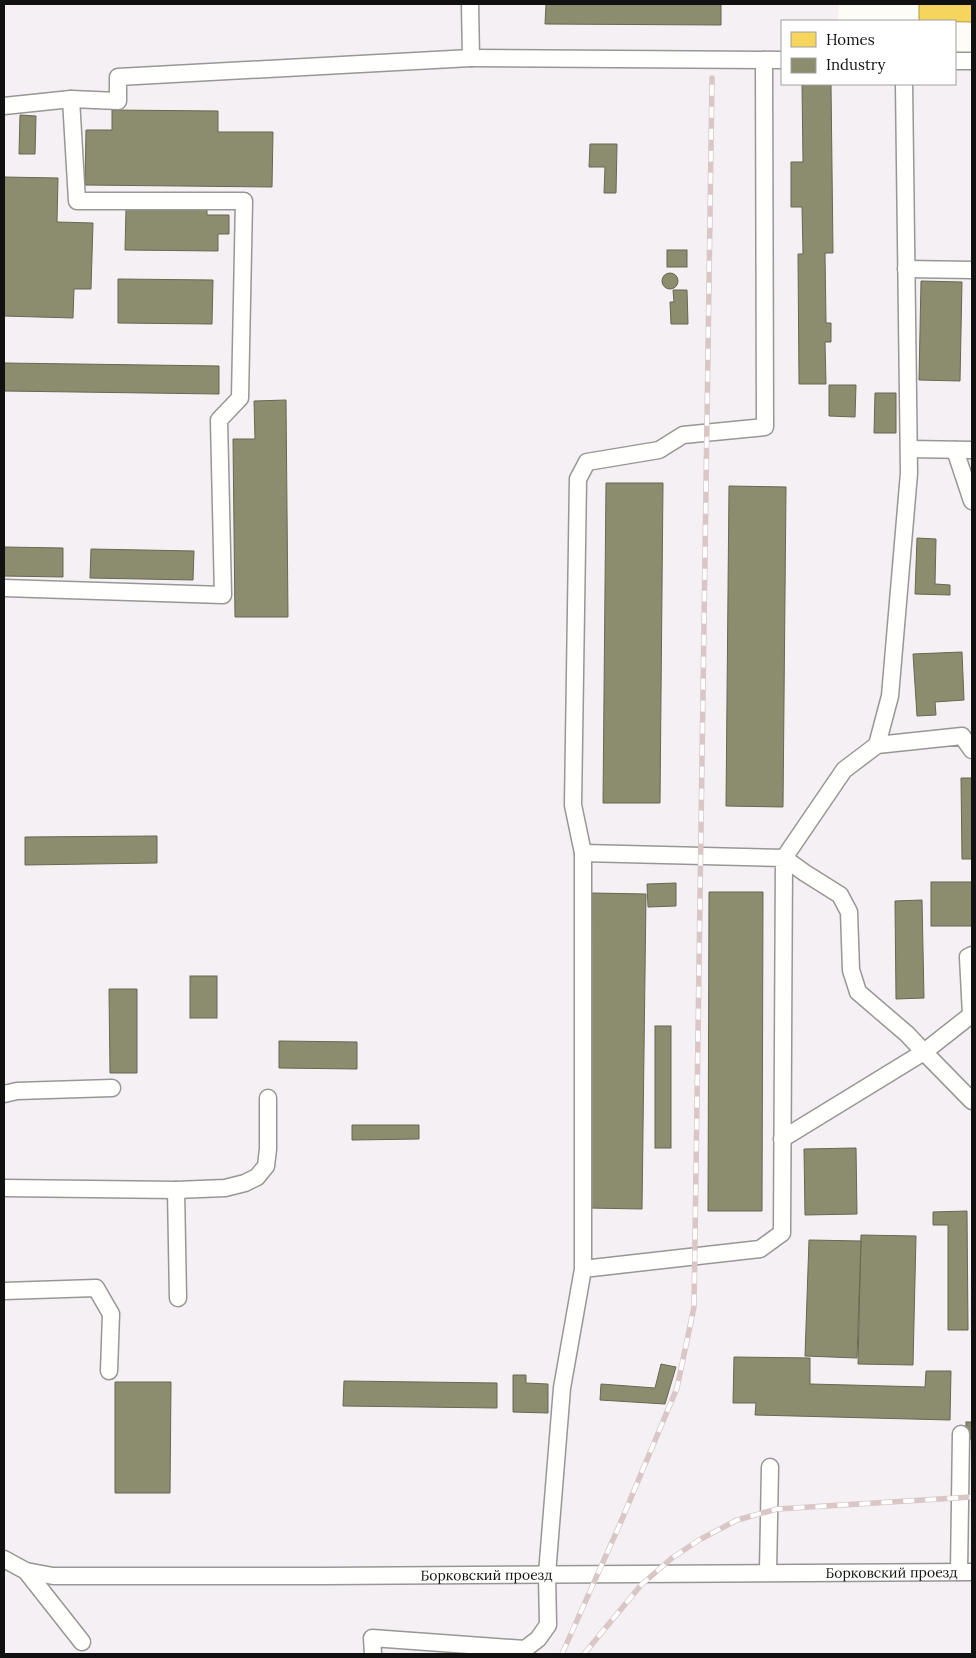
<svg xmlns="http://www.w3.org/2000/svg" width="976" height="1658" font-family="Lora,serif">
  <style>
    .industrial { fill: #f5f0f3 }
    .homes { fill: #f6d55c; stroke: #b19a46 }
    .industry { fill: #8c8c6e; stroke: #676752 }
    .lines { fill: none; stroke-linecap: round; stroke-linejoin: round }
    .minor-casing { stroke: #979795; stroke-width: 19 }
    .minor { stroke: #fffffe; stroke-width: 16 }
    .rail-casing { stroke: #d9c6c7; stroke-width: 5.5 }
    .rail { stroke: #fff; stroke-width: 4; stroke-dasharray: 11; stroke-linecap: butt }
    .labels { text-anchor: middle; stroke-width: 5; stroke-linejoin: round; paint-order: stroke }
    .street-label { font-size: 14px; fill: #111; stroke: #fff }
  </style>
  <rect width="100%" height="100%" fill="#fdfcf7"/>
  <path class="industrial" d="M 4,4 L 839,4 L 838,21 L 782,21 L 782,84 L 955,84 L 955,68 L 972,68 L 972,1654 L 4,1654 Z"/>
  <path class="homes" d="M 919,4 L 972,4 L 972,22 L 919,21 Z"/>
  <g class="industry">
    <path d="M 546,4 L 721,4 L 721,25 L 545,24 Z"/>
    <path d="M 802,84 L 831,84 L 833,253 L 825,253 L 826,323 L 831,323 L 831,342 L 825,342 L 826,384 L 799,384 L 798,254 L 803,254 L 802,207 L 791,207 L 791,162 L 803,162 Z"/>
    <path d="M 112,110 L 218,111 L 218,132 L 273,132 L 272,187 L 85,185 L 86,130 L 112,130 Z"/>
    <path d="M 20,115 L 36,116 L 35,154 L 19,154 Z"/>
    <path d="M 590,144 L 617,144 L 616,193 L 604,193 L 605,167 L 589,167 Z"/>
    <path d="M 4,177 L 58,178 L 57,222 L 93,223 L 91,289 L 74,289 L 73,318 L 4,316 Z"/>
    <path d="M 126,209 L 207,209 L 207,215 L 229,215 L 229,234 L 218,234 L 218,251 L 125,250 Z"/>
    <rect x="667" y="250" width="20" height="17"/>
    <circle cx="670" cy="281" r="8"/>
    <path d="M 118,279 L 213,280 L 212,324 L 118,323 Z"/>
    <path d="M 921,281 L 962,282 L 960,381 L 919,380 Z"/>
    <path d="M 673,290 L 687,290 L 688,324 L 671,324 L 670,302 L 674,302 Z"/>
    <path d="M 4,363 L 219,366 L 219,394 L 4,391 Z"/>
    <path d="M 829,385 L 856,385 L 855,417 L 829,416 Z"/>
    <path d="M 875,393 L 896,393 L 896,433 L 874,433 Z"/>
    <path d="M 286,400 L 288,617 L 235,617 L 233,439 L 255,439 L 254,401 Z"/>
    <path d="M 606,483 L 663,483 L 660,803 L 603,803 Z"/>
    <path d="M 729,486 L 786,487 L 783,807 L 726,806 Z"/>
    <path d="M 917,538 L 936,539 L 935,584 L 950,585 L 950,595 L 915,594 Z"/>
    <path d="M 4,547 L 63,548 L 63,577 L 4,576 Z"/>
    <path d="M 91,549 L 194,551 L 193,580 L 90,578 Z"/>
    <path d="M 962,652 L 964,700 L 935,702 L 936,715 L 917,716 L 913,654 Z"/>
    <path d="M 961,778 L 972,778 L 972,859 L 962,859 Z"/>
    <path d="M 157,836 L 157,863 L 25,865 L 25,837 Z"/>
    <rect x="931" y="882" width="41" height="44"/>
    <path d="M 676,883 L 676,906 L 648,907 L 647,884 Z"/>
    <path d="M 709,892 L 763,892 L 762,1211 L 708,1211 Z"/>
    <path d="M 592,893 L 646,894 L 642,1209 L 589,1208 Z"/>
    <path d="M 922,900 L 924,998 L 896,999 L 895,901 Z"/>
    <rect x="190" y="976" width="27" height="42"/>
    <path d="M 109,989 L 137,989 L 137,1073 L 110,1073 Z"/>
    <rect x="655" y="1026" width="16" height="122"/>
    <path d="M 279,1041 L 357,1042 L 357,1069 L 279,1068 Z"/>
    <path d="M 352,1125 L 419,1125 L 419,1139 L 352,1140 Z"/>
    <path d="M 856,1148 L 857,1214 L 805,1215 L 804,1149 Z"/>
    <path d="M 967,1211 L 968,1330 L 948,1330 L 948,1225 L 933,1225 L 933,1212 Z"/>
    <path d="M 861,1235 L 916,1236 L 913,1365 L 858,1364 Z"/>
    <path d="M 809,1240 L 861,1241 L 857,1358 L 805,1356 Z"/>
    <path d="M 734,1357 L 810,1358 L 810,1384 L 925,1387 L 926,1371 L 951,1371 L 950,1420 L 755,1415 L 756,1403 L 733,1403 Z"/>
    <path d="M 661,1364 L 676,1367 L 665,1404 L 600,1400 L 601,1384 L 655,1388 Z"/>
    <path d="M 513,1375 L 526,1375 L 526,1383 L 548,1384 L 548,1413 L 513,1412 Z"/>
    <path d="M 344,1381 L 497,1383 L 497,1408 L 343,1406 Z"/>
    <path d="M 115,1382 L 171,1382 L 170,1493 L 115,1493 Z"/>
    <rect x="966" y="1422" width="6" height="17"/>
  </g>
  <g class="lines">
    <defs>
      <g id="minor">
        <path d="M 471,58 L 782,60"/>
        <path d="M 955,61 L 972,61"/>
        <path d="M 4,106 L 71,99 L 118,101 L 118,77 L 471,58 L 470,4"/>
        <path d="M 906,269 L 972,270"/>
        <path d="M 909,449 L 972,450"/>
        <path d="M 955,450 L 972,501"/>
        <path d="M 4,588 L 223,595 L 219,420 L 240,398 L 244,201 L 77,201 L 71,99"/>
        <path d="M 877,745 L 890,696 L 909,473 L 904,84"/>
        <path d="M 972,750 L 962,736 L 877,745 L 844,770 L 784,858 L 805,873 L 840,895 L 849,912 L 851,970 L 858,992 L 907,1034 L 924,1052 L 971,1015 L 968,957 L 972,955"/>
        <path d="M 583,853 L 573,805 L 578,479 L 587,462 L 659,450 L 683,435 L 765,427 L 764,60"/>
        <path d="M 4,1094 L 17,1091 L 112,1088"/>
        <path d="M 782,1139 L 924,1052 L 972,1101"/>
        <path d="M 4,1188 L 176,1190 L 225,1188 L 245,1183 L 257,1177 L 266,1166 L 268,1149 L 268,1098"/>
        <path d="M 176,1190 L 178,1298"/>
        <path d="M 4,1291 L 96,1288 L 111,1314 L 109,1371"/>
        <path id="s1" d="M 4,1559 L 26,1571 L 53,1576 L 324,1576 L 972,1572"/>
        <path d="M 26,1571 L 82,1642"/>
        <path d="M 768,1572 L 770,1467"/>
        <path d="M 959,1572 L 961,1434"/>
        <path d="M 373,1654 L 372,1638 L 525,1649 L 538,1639 L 548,1625 L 547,1574 L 562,1388 L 583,1269 L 760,1249 L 782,1233 L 784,858 L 583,853 L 583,1269"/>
      </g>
    </defs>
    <use href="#minor" class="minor-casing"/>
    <use href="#minor" class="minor"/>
    <defs>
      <g id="rail">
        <path d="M 562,1654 L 620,1524 L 677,1388 L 694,1307 L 712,78"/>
        <path d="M 584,1654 L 641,1585 L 672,1558 L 699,1540 L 737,1520 L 777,1509 L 972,1497"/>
      </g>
    </defs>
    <use href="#rail" class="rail-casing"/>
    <use href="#rail" class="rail"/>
  </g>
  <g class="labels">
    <g class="street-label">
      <text dy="5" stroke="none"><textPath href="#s1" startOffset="891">Борковский проезд</textPath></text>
      <text dy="5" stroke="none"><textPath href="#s1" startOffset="486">Борковский проезд</textPath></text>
    </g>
  </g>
  <rect width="976" height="1658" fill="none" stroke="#111111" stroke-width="10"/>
  <rect x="781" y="20" width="175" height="65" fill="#ffffff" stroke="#a0a0a0"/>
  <rect x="791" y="32" width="25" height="15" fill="#f6d55c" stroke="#a0a0a0"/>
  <text x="826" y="45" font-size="15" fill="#111111">Homes</text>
  <rect x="791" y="58" width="25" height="15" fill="#8c8c6e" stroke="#a0a0a0"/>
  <text x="826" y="70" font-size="15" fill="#111111">Industry</text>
</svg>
